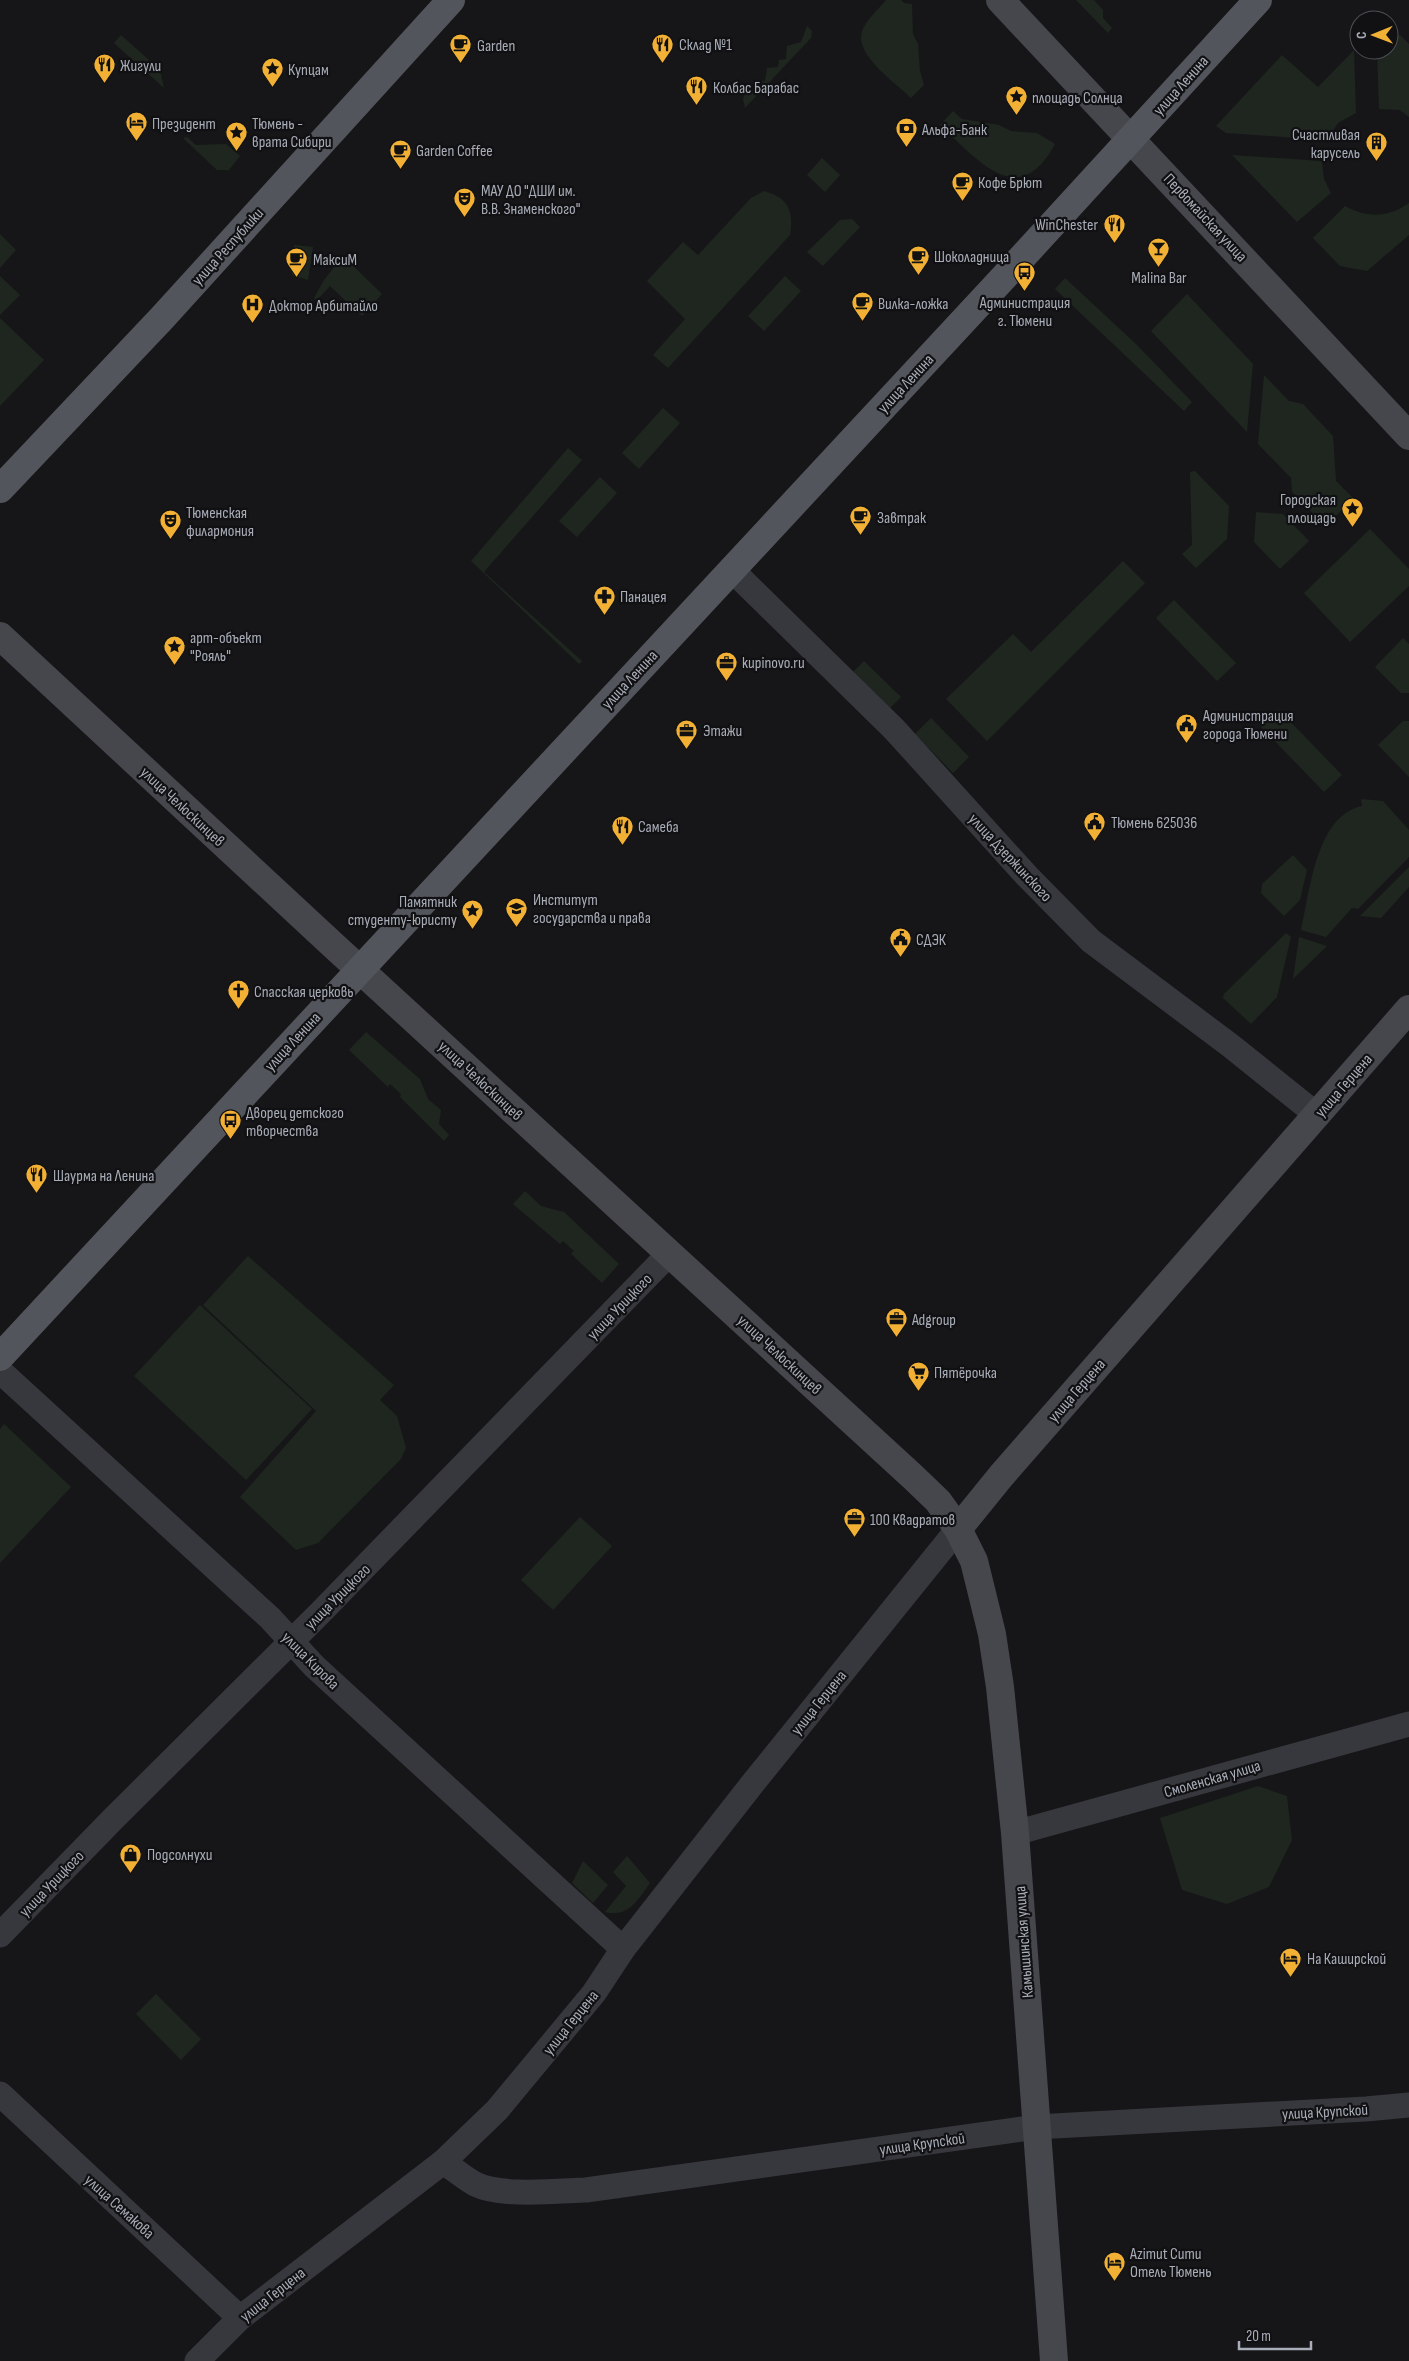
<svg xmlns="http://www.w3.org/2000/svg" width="1409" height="2361" font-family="'Sofia Sans Condensed',sans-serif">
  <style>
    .green { fill: #1e261f }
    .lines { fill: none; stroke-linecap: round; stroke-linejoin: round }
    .street { stroke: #37383d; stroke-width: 25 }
    .secondary { stroke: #45474d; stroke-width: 28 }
    .primary { stroke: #53555c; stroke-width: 28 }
    .labels { text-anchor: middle; stroke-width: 4.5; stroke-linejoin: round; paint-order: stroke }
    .poi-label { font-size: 16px; fill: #a8adb8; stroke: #111113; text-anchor: start }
    .street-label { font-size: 16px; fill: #a8adb8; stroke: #111113 }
  </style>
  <rect width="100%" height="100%" fill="#161618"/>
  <g class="green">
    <path d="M 886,0 L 901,0 L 904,3 L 912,4 L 913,34 L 918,44 L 920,71 L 924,85 L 911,98 C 896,83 854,55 862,31 C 866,20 879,9 886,0 Z"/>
    <path d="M 1076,0 L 1094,0 L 1103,10 L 1103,18 L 1112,28 L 1108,33 Z"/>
    <path d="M 807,26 L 812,31 L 811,38 L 745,108 L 743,99 L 746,90 L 758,88 L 758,82 L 765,81 L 767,68 L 778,67 L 779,60 L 786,59 L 787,46 L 801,42 Z"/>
    <path d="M 121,35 L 160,70 L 164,88 L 114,43 Z"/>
    <path d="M 1400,35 L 1409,44 L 1409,117 L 1400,110 L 1379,109 L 1377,50 L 1389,50 L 1389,39 Z"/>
    <path d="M 1354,50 L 1356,113 L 1338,123 L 1327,140 L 1226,133 L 1216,126 L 1282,55 L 1318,87 Z"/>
    <path d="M 953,111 L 962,119 L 999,125 L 1011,131 L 1037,133 L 1055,144 C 1018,213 976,158 940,125 Z"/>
    <path d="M 187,137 L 196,145 L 226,144 L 240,156 L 229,170 L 217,170 L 183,138 Z"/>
    <path d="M 1232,155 L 1322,161 L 1324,179 L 1331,193 L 1297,222 Z"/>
    <path d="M 822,158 L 840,175 L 825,192 L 807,175 Z"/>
    <path d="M 764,191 C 789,198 794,211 790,235 L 668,368 L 653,355 L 685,319 L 647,281 L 683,242 L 698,255 L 751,198 Z"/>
    <path d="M 1409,203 L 1409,235 L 1367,271 L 1340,266 L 1313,238 L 1345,206 C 1367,218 1388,218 1409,203 Z"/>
    <path d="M 852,219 L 860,227 L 823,266 L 807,252 L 840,220 Z"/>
    <path d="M 0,234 L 16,250 L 0,268 Z"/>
    <path d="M 294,245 L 313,247 L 308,280 L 292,275 Z"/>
    <path d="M 343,256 L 382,294 L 362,316 L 330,286 L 317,300 L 314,298 L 324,280 Z"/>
    <path d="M 0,276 L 20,295 L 0,315 Z"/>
    <path d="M 785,276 L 801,291 L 764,331 L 748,316 Z"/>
    <path d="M 1065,278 L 1137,345 L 1192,402 L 1184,411 L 1055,289 Z"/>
    <path d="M 1187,294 L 1253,364 L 1247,432 L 1151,331 Z"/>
    <path d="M 0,318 L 44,360 L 0,406 Z"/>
    <path d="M 1264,375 L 1289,401 L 1303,404 L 1333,436 L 1336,481 L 1354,499 L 1325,526 L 1292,492 L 1291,478 L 1258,444 Z"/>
    <path d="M 663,408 L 680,423 L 639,469 L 622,453 Z"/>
    <path d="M 568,448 L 582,460 L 484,572 L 582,661 L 579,664 L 471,561 Z"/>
    <path d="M 1195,471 L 1229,506 L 1227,539 L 1196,568 L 1182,554 L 1192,545 L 1190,472 Z"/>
    <path d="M 600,477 L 617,493 L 577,537 L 559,521 Z"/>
    <path d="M 1256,512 L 1283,514 L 1309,541 L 1280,569 L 1254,542 Z"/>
    <path d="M 1370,529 L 1409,569 L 1409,586 L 1350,642 L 1304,593 Z"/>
    <path d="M 1123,561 L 1145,583 L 987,741 L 946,699 L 1013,634 L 1031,652 Z"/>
    <path d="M 1174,600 L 1236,663 L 1217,681 L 1156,618 Z"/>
    <path d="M 1403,638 L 1409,644 L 1409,693 L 1401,693 L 1375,667 Z"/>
    <path d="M 864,661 L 901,697 L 888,710 L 851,674 Z"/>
    <path d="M 1279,710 L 1342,775 L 1324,792 L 1261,727 Z"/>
    <path d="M 931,718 L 969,757 L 953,773 L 915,734 Z"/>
    <path d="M 1403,721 L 1409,721 L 1409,777 L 1378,745 Z"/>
    <path d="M 1361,799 L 1383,801 L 1409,830 L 1409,857 L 1358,909 L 1352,908 L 1326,937 L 1301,930 C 1310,891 1316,816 1362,806 Z"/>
    <path d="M 1293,855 L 1307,870 L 1300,900 L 1284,916 L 1261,893 L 1262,884 Z"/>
    <path d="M 1409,867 L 1409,887 L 1381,918 L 1360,916 Z"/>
    <path d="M 1286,933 L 1291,937 L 1277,997 L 1251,1024 L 1223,998 L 1224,994 Z"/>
    <path d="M 1299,937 L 1327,946 L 1293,979 Z"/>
    <path d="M 366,1032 L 420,1079 L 428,1099 L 441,1110 L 439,1124 L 449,1135 L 444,1141 L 400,1097 L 401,1094 L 390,1084 L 388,1087 L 349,1050 Z"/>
    <path d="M 525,1191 L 541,1206 L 564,1212 L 619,1264 L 602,1283 L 571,1254 L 574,1251 L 563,1241 L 560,1244 L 513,1204 Z"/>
    <path d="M 248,1256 L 394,1385 L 380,1400 L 397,1416 L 406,1448 L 401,1459 L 318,1543 L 296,1550 L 240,1497 L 316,1411 L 203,1305 Z"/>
    <path d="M 200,1305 L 312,1409 L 246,1480 L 134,1376 Z"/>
    <path d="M 4,1424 L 71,1487 L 0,1563 L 0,1429 Z"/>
    <path d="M 580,1517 L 612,1546 L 553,1610 L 521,1580 Z"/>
    <path d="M 1258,1786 L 1287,1796 L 1292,1840 L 1269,1887 L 1227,1904 L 1182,1890 L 1160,1818 Z"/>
    <path d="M 627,1856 L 650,1883 C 638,1900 628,1918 605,1912 L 626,1886 L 613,1872 Z"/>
    <path d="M 583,1861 L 608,1885 L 593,1903 L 572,1883 Z"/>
    <path d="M 156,1994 L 201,2039 L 181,2060 L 136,2014 Z"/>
  </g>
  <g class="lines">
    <g class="street">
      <path d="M 731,569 L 894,729 L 1027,876 L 1091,941 L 1231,1046 L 1317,1115"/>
      <path d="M 0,1371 L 270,1618 L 314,1666 L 623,1949"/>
      <path d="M 1015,1833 L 1409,1724"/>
      <path d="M 0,1935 L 113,1819 L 320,1613 L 670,1253"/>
      <path d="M 0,2094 L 240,2318"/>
      <path d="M 443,2162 C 454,2169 464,2178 475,2184 C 501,2197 557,2191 586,2190 L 1036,2127 L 1366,2109 L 1409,2105"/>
      <path d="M 197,2361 L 240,2318 L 443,2162 L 497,2110 L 594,1993 L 623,1949 L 753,1783 L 958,1529"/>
    </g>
    <g class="secondary">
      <path d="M 1000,0 L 1409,436"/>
      <path d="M 0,636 L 334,946 L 913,1477 L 938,1501 L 958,1529 L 974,1561 L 992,1634 L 1000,1687 L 1015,1833 L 1054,2361"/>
      <path d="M 958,1529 L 1001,1476 L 1409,1009"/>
    </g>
    <g class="primary">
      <path d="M 0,489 L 162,318 L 451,0"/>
      <path d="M 0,1357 L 1005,276 L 1258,0"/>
    </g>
  </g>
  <defs>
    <symbol id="restaurant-pin" viewBox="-11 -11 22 30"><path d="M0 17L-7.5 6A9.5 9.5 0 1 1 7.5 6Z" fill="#f2b134" stroke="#111113"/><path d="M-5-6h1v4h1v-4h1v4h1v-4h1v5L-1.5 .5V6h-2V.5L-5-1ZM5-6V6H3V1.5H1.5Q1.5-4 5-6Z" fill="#111"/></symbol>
    <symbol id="cafe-pin" viewBox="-11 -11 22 30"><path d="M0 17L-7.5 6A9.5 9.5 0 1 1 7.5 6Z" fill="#f2b134" stroke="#111113"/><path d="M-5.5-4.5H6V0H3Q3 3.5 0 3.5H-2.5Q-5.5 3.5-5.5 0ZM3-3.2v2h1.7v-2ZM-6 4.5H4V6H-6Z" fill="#111"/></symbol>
    <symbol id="sight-pin" viewBox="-11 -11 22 30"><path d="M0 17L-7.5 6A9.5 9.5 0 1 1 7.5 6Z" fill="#f2b134" stroke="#111113"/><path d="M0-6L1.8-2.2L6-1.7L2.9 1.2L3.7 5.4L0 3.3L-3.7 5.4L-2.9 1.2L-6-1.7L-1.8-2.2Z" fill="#111"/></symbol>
    <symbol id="hotel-pin" viewBox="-11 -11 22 30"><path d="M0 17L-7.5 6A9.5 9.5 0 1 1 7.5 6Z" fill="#f2b134" stroke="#111113"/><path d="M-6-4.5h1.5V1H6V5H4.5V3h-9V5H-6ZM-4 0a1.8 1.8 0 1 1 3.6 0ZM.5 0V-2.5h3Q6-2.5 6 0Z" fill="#111"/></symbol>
    <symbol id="bank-pin" viewBox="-11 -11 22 30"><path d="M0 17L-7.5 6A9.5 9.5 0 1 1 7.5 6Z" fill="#f2b134" stroke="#111113"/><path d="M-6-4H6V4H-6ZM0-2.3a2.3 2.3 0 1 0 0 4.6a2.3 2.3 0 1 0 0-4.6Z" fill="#111"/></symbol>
    <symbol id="building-pin" viewBox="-11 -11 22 30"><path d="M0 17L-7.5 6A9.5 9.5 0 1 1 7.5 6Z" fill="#f2b134" stroke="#111113"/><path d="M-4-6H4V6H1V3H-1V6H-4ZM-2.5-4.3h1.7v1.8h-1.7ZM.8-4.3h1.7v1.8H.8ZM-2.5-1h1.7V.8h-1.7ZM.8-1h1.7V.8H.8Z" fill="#111"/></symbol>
    <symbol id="theatre-pin" viewBox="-11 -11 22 30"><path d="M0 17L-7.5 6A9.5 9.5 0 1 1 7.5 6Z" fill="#f2b134" stroke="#111113"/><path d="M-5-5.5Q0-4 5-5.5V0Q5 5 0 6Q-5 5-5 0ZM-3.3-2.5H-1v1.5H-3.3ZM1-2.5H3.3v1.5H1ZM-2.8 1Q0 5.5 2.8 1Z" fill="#111"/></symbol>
    <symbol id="bar-pin" viewBox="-11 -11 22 30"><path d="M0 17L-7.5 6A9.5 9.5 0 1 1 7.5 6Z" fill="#f2b134" stroke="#111113"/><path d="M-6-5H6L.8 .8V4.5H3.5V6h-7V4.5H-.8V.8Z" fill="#111"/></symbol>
    <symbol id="bus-pin" viewBox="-11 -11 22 30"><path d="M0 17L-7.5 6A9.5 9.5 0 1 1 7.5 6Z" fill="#f2b134" stroke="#111113"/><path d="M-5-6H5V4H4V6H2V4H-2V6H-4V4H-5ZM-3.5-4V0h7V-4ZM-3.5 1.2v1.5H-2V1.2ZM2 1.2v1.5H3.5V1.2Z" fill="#111"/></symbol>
    <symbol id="hospital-pin" viewBox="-11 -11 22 30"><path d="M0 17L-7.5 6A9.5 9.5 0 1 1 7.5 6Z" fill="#f2b134" stroke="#111113"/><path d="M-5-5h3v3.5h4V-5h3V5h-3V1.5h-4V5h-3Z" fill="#111"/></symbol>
    <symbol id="pharmacy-pin" viewBox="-11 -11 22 30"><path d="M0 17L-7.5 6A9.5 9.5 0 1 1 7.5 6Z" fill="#f2b134" stroke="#111113"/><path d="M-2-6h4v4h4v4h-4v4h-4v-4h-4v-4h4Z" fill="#111"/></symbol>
    <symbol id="office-pin" viewBox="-11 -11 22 30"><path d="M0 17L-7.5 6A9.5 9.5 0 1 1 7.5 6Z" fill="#f2b134" stroke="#111113"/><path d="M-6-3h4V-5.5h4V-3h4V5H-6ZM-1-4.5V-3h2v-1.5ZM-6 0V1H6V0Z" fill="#111"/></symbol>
    <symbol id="civic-pin" viewBox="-11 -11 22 30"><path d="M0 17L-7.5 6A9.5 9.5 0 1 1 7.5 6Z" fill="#f2b134" stroke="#111113"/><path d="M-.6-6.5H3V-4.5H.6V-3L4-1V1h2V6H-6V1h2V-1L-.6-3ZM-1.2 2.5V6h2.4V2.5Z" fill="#111"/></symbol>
    <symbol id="university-pin" viewBox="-11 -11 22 30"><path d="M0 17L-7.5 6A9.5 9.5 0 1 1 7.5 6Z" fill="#f2b134" stroke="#111113"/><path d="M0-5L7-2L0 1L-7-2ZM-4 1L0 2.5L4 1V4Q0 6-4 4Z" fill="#111"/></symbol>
    <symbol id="church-pin" viewBox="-11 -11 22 30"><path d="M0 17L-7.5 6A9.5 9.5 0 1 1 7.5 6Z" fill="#f2b134" stroke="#111113"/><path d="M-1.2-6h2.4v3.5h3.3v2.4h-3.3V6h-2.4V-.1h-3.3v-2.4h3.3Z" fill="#111"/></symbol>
    <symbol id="supermarket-pin" viewBox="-11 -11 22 30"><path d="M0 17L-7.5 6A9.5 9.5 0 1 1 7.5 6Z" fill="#f2b134" stroke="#111113"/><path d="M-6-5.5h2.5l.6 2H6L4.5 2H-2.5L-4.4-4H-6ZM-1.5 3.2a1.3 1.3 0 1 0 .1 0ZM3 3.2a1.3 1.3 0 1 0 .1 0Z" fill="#111"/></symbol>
    <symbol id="shop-pin" viewBox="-11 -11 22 30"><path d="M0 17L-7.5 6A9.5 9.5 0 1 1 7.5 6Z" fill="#f2b134" stroke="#111113"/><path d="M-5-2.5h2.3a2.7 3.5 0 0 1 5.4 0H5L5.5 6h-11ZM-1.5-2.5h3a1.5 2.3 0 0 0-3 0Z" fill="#111"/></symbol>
  </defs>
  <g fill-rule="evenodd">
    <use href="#restaurant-pin" x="650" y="32" width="25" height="34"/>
    <use href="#cafe-pin" x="448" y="32" width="25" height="34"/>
    <use href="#restaurant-pin" x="92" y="52" width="25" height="34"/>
    <use href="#sight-pin" x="260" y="56" width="25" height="34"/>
    <use href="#restaurant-pin" x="684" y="74" width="25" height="34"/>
    <use href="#sight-pin" x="1004" y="84" width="25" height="34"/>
    <use href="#hotel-pin" x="124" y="110" width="25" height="34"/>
    <use href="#bank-pin" x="894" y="116" width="25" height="34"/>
    <use href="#sight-pin" x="224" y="120" width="25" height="34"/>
    <use href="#building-pin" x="1364" y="130" width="25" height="34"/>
    <use href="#cafe-pin" x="388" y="138" width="25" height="34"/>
    <use href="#cafe-pin" x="950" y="170" width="25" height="34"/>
    <use href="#theatre-pin" x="452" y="186" width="25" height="34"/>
    <use href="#restaurant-pin" x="1102" y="212" width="25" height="34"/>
    <use href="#bar-pin" x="1146" y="236" width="25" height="34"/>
    <use href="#cafe-pin" x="906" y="244" width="25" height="34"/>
    <use href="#cafe-pin" x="284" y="246" width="25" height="34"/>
    <use href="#bus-pin" x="1012" y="260" width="25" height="34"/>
    <use href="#cafe-pin" x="850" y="290" width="25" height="34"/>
    <use href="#hospital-pin" x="240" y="292" width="25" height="34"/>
    <use href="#sight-pin" x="1340" y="496" width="25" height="34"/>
    <use href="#cafe-pin" x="848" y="504" width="25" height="34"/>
    <use href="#theatre-pin" x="158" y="508" width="25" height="34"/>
    <use href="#pharmacy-pin" x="592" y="584" width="25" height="34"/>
    <use href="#sight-pin" x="162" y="634" width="25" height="34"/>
    <use href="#office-pin" x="714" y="650" width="25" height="34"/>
    <use href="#civic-pin" x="1174" y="712" width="25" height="34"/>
    <use href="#office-pin" x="674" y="718" width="25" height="34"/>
    <use href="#civic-pin" x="1082" y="810" width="25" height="34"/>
    <use href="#restaurant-pin" x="610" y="814" width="25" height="34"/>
    <use href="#university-pin" x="504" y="896" width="25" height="34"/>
    <use href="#sight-pin" x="460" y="898" width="25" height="34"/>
    <use href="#civic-pin" x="888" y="926" width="25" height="34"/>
    <use href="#church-pin" x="226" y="978" width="25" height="34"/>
    <use href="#bus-pin" x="218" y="1108" width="25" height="34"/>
    <use href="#restaurant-pin" x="24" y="1162" width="25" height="34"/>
    <use href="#office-pin" x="884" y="1306" width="25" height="34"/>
    <use href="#supermarket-pin" x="906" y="1360" width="25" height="34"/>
    <use href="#office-pin" x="842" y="1506" width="25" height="34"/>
    <use href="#shop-pin" x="118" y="1842" width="25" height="34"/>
    <use href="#hotel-pin" x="1278" y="1946" width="25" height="34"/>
    <use href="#hotel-pin" x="1102" y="2250" width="25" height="34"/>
  </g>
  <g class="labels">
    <g class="poi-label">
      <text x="679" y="50">Склад №1</text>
      <text x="477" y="51">Garden</text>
      <text x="120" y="71">Жигули</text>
      <text x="288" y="75">Купцам</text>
      <text x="713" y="93">Колбас Барабас</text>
      <text x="1032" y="103">площадь Солнца</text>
      <text x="152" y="129">Президент</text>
      <text x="252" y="129">Тюмень -<tspan x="252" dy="18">врата Сибири</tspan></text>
      <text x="922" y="135">Альфа-Банк</text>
      <text x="1360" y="140" text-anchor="end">Счастливая<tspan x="1360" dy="18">карусель</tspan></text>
      <text x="416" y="156">Garden Coffee</text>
      <text x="978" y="188">Кофе Брют</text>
      <text x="481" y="196">МАУ ДО "ДШИ им.<tspan x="481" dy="18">В.В. Знаменского"</tspan></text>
      <text x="1098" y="230" text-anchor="end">WinChester</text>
      <text x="934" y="262">Шоколадница</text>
      <text x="313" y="265">МаксиМ</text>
      <text x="1159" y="283" text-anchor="middle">Malina Bar</text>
      <text x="1025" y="308" text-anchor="middle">Администрация<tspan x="1025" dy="18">г. Тюмени</tspan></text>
      <text x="878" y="309">Вилка-ложка</text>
      <text x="269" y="311">Доктор Арбитайло</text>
      <text x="1336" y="505" text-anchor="end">Городская<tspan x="1336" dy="18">площадь</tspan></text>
      <text x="186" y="518">Тюменская<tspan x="186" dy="18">филармония</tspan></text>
      <text x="877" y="523">Завтрак</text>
      <text x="620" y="602">Панацея</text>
      <text x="190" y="643">арт-объект<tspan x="190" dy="18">"Рояль"</tspan></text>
      <text x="742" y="668">kupinovo.ru</text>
      <text x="1203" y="721">Администрация<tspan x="1203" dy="18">города Тюмени</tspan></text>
      <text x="703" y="736">Этажи</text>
      <text x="1111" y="828">Тюмень 625036</text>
      <text x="638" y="832">Самеба</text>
      <text x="533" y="905">Институт<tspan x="533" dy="18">государства и права</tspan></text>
      <text x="457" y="907" text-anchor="end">Памятник<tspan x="457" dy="18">студенту-юристу</tspan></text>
      <text x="916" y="945">СДЭК</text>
      <text x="254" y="997">Спасская церковь</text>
      <text x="246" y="1118">Дворец детского<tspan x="246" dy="18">творчества</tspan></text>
      <text x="53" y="1181">Шаурма на Ленина</text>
      <text x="912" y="1325">Adgroup</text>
      <text x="934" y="1378">Пятёрочка</text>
      <text x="870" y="1525">100 Квадратов</text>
      <text x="147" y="1860">Подсолнухи</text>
      <text x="1307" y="1964">На Каширской</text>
      <text x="1130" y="2259">Azimut Сити<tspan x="1130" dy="18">Отель Тюмень</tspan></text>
    </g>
    <g class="street-label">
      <text transform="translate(1180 85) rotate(-48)" y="6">улица Ленина</text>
      <text transform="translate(1206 217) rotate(47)" y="6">Первомайская улица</text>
      <text transform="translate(227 246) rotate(-48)" y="6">улица Республики</text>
      <text transform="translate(905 383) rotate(-47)" y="6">улица Ленина</text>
      <text transform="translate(629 679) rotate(-47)" y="6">улица Ленина</text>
      <text transform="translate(183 806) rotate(43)" y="6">улица Челюскинцев</text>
      <text transform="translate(1011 857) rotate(47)" y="6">улица Дзержинского</text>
      <text transform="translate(292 1041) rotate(-47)" y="6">улица Ленина</text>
      <text transform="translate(481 1080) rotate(43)" y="6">улица Челюскинцев</text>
      <text transform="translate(1343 1085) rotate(-49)" y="6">улица Герцена</text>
      <text transform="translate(619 1306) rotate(-46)" y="6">улица Урицкого</text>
      <text transform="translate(780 1354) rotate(43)" y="6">улица Челюскинцев</text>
      <text transform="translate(1076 1390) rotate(-49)" y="6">улица Герцена</text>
      <text transform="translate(337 1596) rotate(-45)" y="6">улица Урицкого</text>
      <text transform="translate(311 1660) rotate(45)" y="6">улица Кирова</text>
      <text transform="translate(818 1702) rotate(-51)" y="6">улица Герцена</text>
      <text transform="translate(1212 1778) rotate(-16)" y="6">Смоленская улица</text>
      <text transform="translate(51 1883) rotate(-46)" y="6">улица Урицкого</text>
      <text transform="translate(1023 1942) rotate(-94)" y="6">Камышинская улица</text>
      <text transform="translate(570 2022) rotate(-51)" y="6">улица Герцена</text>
      <text transform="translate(1325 2111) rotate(-3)" y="6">улица Крупской</text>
      <text transform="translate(922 2143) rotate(-8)" y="6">улица Крупской</text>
      <text transform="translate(120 2206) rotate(42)" y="6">улица Семакова</text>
      <text transform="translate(272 2294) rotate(-38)" y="6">улица Герцена</text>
    </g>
  </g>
  <g transform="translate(1374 35) rotate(269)"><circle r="24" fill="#111113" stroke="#4d4f55"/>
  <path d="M0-4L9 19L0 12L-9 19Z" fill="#f2b134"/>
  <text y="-8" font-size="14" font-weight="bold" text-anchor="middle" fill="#a8adb8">С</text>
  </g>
  <path d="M1239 2341v8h72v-8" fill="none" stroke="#a8adb8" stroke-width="2.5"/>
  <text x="1246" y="2341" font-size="15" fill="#a8adb8" stroke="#111113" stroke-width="4" paint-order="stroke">20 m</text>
</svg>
